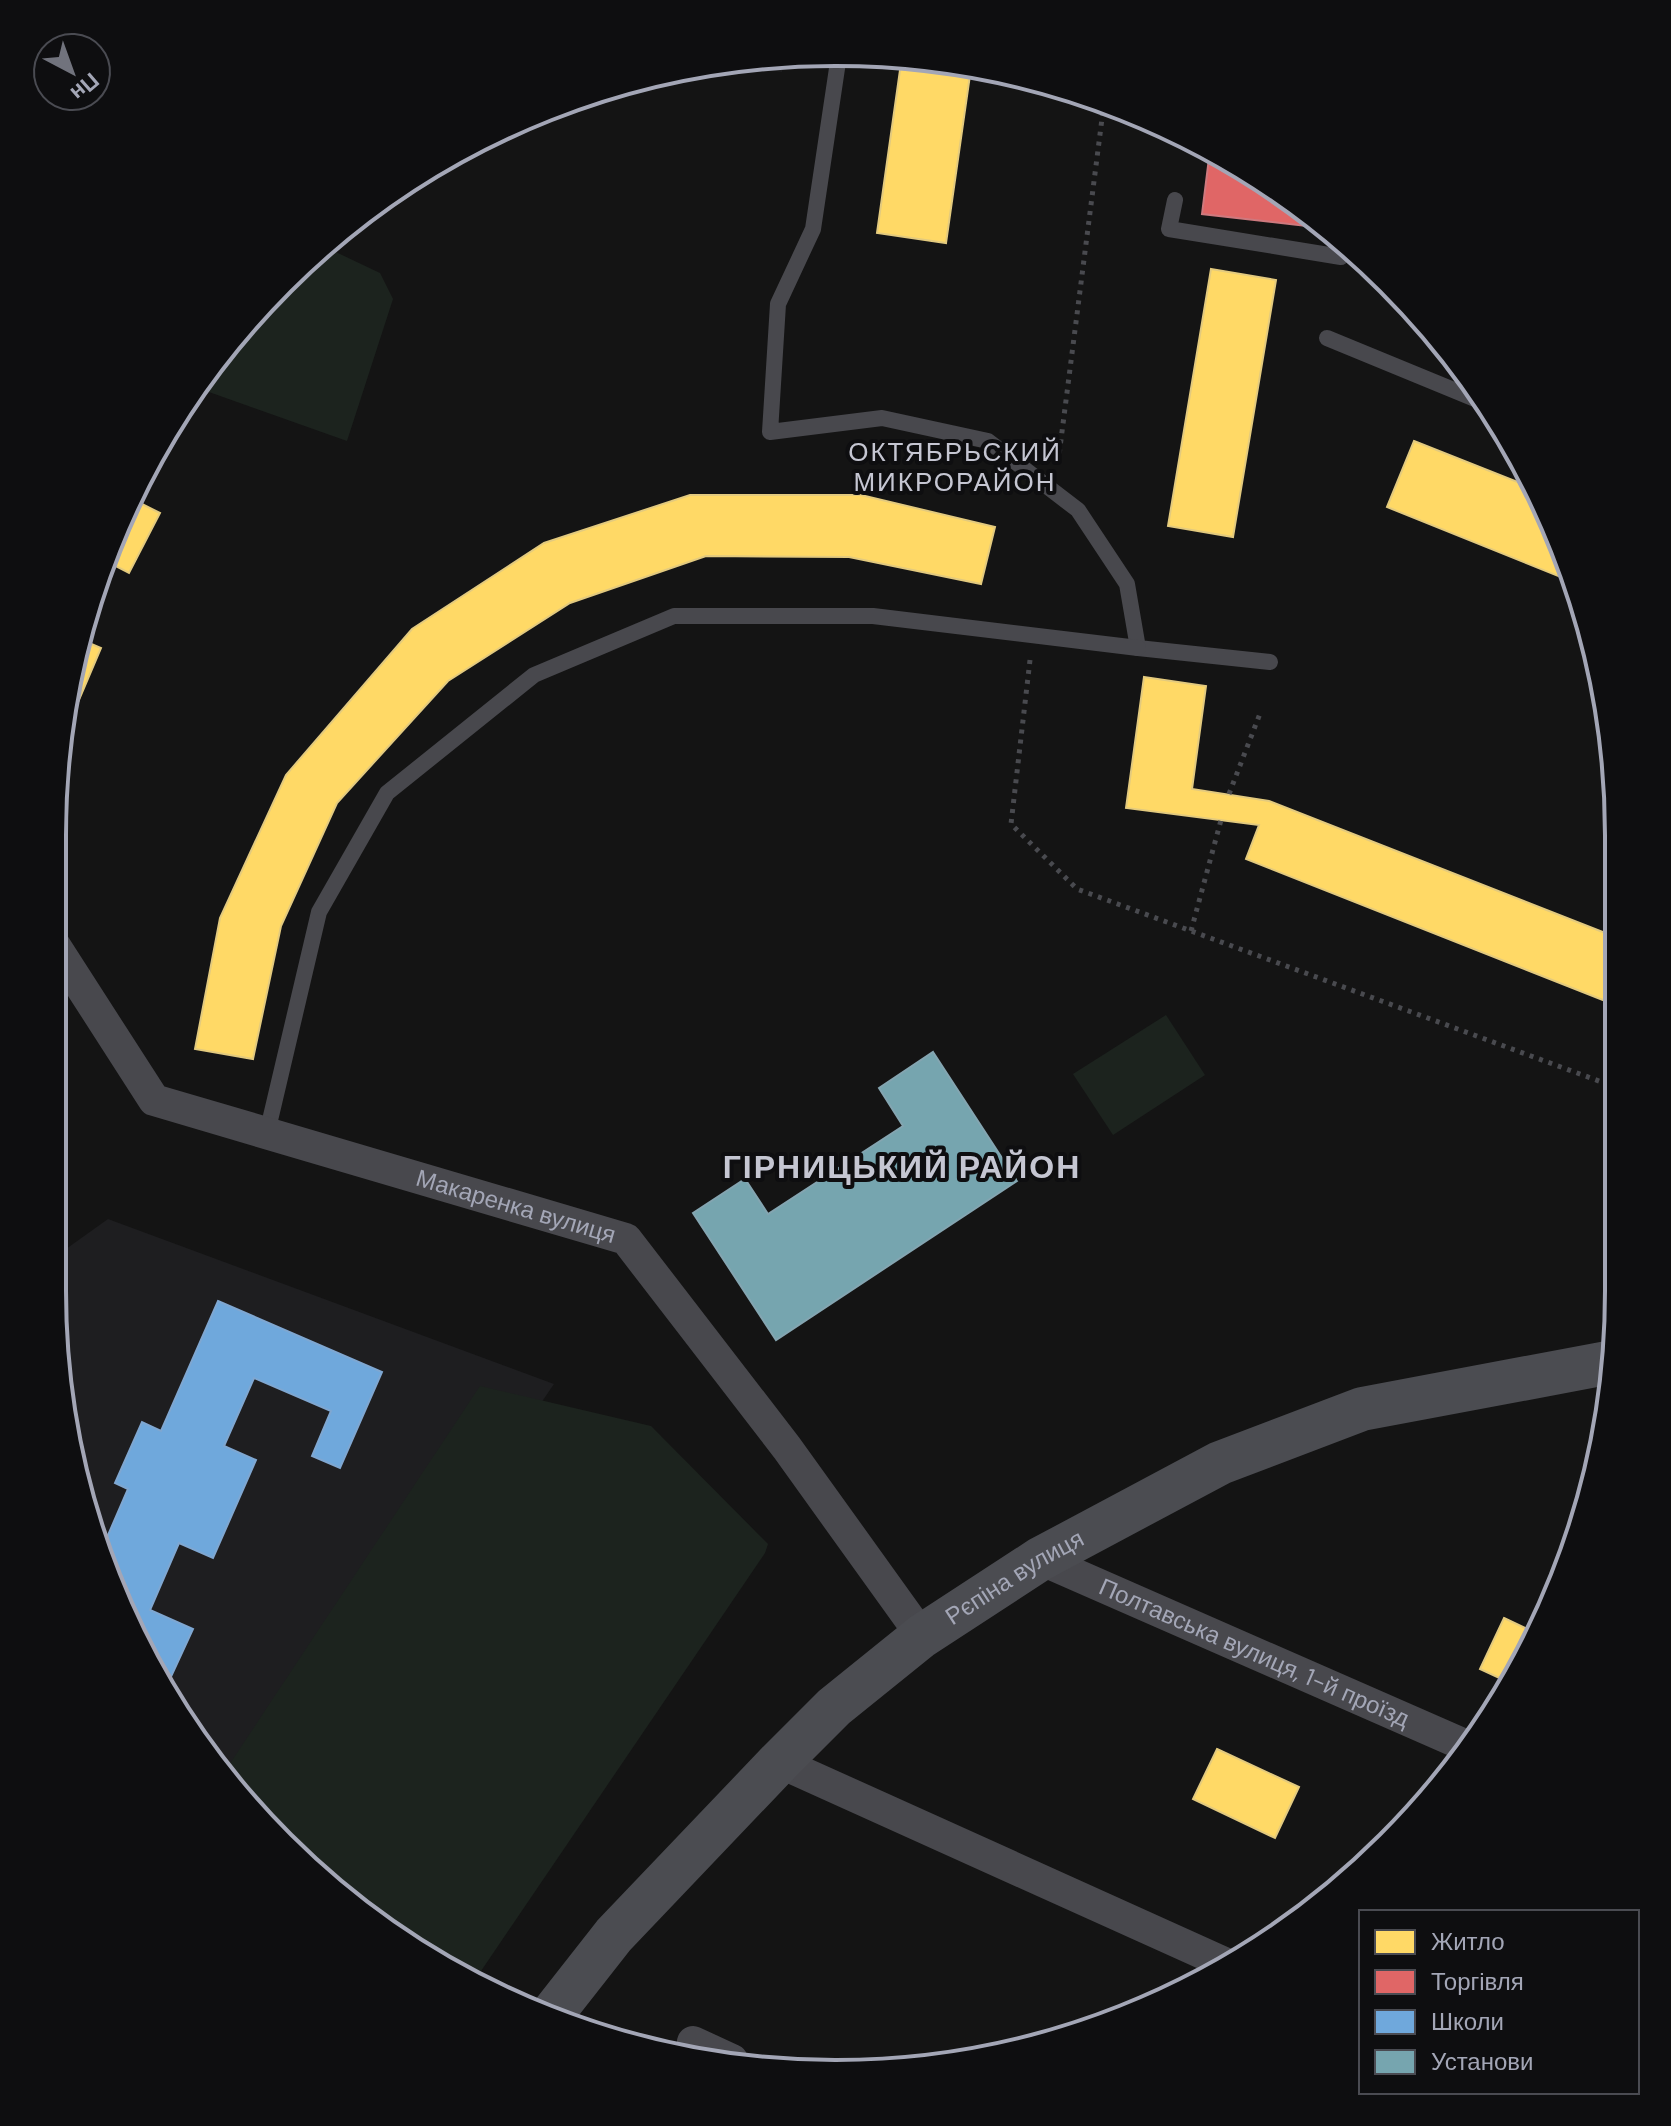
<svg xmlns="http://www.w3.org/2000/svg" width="1671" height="2126" font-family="'DM Sans',sans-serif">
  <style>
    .built { fill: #1e1e20 }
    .green { fill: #1c231e }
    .homes { fill: #ffd966; stroke: #e3ca7e; stroke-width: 2 }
    .shops { fill: #e06666; stroke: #ce797e; stroke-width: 2 }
    .schools { fill: #6fa8dc; stroke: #7fa7d1; stroke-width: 2 }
    .public { fill: #76a5af; stroke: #84a5b1; stroke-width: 2 }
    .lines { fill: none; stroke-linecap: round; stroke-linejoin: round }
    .path { stroke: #494a4f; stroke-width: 5; stroke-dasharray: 4 6; stroke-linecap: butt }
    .lane { stroke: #48484d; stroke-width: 16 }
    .street { stroke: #48484d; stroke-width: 32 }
    .secondary { stroke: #4b4c51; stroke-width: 44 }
    .labels { text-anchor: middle; stroke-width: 8; stroke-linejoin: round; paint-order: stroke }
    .street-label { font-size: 24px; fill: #a3a6b6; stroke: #0e0e10 }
    .neighbourhood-label { font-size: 26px; letter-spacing: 2px; fill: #c5c6d2; stroke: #0e0e10 }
    .district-label { font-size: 32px; font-weight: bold; letter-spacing: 2px; fill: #c5c6d2; stroke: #0e0e10 }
    .rim { fill: none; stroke: #a3a6b6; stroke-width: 4 }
  </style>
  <rect width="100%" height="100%" fill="#141414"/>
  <g class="built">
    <path d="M 784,57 L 782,72 L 719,62 L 733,59 Z"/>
    <path d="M 108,1219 L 554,1384 L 259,1815 L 157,1683 L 79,1494 L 52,1291 L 52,1259 Z"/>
  </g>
  <g class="green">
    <path d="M 321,245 L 380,273 L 393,299 L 347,441 L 195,387 L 214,358 Z"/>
    <path d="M 1166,1015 L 1205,1075 L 1113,1135 L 1073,1074 Z"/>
    <path d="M 480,1386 L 651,1426 L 768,1544 L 765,1553 L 479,1974 L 440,1966 L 282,1845 L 225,1771 Z"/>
  </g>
  <g class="homes">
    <path d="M 902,56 L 971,68 L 946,243 L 877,233 Z"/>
    <path d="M 1211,269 L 1276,280 L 1233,537 L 1168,526 Z"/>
    <path d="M 1414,441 L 1535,489 L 1578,584 L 1387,507 Z"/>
    <path d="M 690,495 L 861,495 L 995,527 L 981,584 L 849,557 L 706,556 L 570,603 L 448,681 L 337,803 L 281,926 L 253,1059 L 195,1049 L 220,918 L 286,775 L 412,629 L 544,543 Z"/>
    <path d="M 132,499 L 160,513 L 129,573 L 104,560 Z"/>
    <path d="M 82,640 L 101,648 L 76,707 L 70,704 Z"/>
    <path d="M 1144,677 L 1206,686 L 1192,789 L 1269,801 L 1618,938 L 1618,1006 L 1246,859 L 1259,825 L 1126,808 Z"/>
    <path d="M 1504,1618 L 1536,1633 L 1510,1683 L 1480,1669 Z"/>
    <path d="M 1217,1749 L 1299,1787 L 1275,1838 L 1193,1799 Z"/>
  </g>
  <path class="shops" d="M 1210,150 L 1308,211 L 1306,226 L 1202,214 Z"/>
  <path class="schools" d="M 218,1301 L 382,1372 L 340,1468 L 312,1456 L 331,1411 L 254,1378 L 224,1446 L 256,1460 L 213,1558 L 179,1543 L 150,1610 L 193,1629 L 169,1681 L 154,1675 L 102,1549 L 128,1489 L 115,1483 L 142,1422 L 161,1431 Z"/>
  <path class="public" d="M 933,1052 L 1017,1181 L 776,1340 L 693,1213 L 745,1179 L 768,1214 L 903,1126 L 879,1088 Z"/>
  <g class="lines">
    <g class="path">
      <path d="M 1058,463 L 1104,103"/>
      <path d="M 1030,660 L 1011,824 L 1077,889 L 1618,1088"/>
      <path d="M 1229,794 L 1261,711"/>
      <path d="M 1191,931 L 1221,820"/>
    </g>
    <g class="lane">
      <path d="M 839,55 L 813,229 L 778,304 L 770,432 L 882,418 L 988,441 L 1078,510 L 1127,584 L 1138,648 L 1270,662"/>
      <path d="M 1175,200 L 1169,229 L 1341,257"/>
      <path d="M 1327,338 L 1485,403"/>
      <path d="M 267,1133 L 319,912 L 387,793 L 534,675 L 674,616 L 873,616 L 1138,648"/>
    </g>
    <g class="street">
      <path id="s1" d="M 53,943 L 154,1100 L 626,1239 L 787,1448 L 922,1636"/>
      <path id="s2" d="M 1040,1559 L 1469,1747"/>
      <path d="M 779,1762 L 1231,1966"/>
      <path d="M 693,2042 L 732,2060"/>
    </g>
    <path class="secondary" id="s3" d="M 552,2014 L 614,1935 L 779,1762 L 834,1707 L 922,1636 L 1040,1559 L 1220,1463 L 1362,1409 L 1612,1362"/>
  </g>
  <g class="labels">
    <g class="street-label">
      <text dy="8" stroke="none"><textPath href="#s1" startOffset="564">Макаренка вулиця</textPath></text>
      <text dy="8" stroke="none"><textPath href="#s3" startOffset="640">Рєпіна вулиця</textPath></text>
      <text dy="8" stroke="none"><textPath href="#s2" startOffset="234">Полтавська вулиця, 1-й проїзд</textPath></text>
    </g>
    <g class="neighbourhood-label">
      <text x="955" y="461">ОКТЯБРЬСКИЙ<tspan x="955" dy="30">МИКРОРАЙОН</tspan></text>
    </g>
    <g class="district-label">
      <text x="902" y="1178">ГІРНИЦЬКИЙ РАЙОН</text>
    </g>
  </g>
  <path d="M0 0H1671V2126H0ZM835 66H836A769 769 0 0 1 1605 835V1291A769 769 0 0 1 836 2060H835A769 769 0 0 1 66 1291V835A769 769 0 0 1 835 66Z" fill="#0e0e10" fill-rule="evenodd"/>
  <path class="rim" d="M835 66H836A769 769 0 0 1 1605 835V1291A769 769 0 0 1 836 2060H835A769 769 0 0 1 66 1291V835A769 769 0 0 1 835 66Z"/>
  <rect x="1359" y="1910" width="280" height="184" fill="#0e0e10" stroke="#4a4b52" stroke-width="2"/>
  <rect x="1375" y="1930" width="40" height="24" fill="#ffd966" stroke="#4a4b52" stroke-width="2"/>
  <text x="1431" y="1950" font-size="24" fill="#a3a6b6">Житло</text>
  <rect x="1375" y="1970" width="40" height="24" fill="#e06666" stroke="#4a4b52" stroke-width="2"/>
  <text x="1431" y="1990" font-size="24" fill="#a3a6b6">Торгівля</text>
  <rect x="1375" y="2010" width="40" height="24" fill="#6fa8dc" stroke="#4a4b52" stroke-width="2"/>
  <text x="1431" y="2030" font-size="24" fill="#a3a6b6">Школи</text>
  <rect x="1375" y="2050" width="40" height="24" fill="#76a5af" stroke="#4a4b52" stroke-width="2"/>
  <text x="1431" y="2070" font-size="24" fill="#a3a6b6">Установи</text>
  <g transform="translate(72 72) rotate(139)"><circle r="38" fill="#0e0e10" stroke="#4a4b52" stroke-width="2"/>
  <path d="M0-6L14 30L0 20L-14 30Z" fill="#71737d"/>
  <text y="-12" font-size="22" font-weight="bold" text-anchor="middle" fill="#a3a6b6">Пн</text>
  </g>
</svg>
